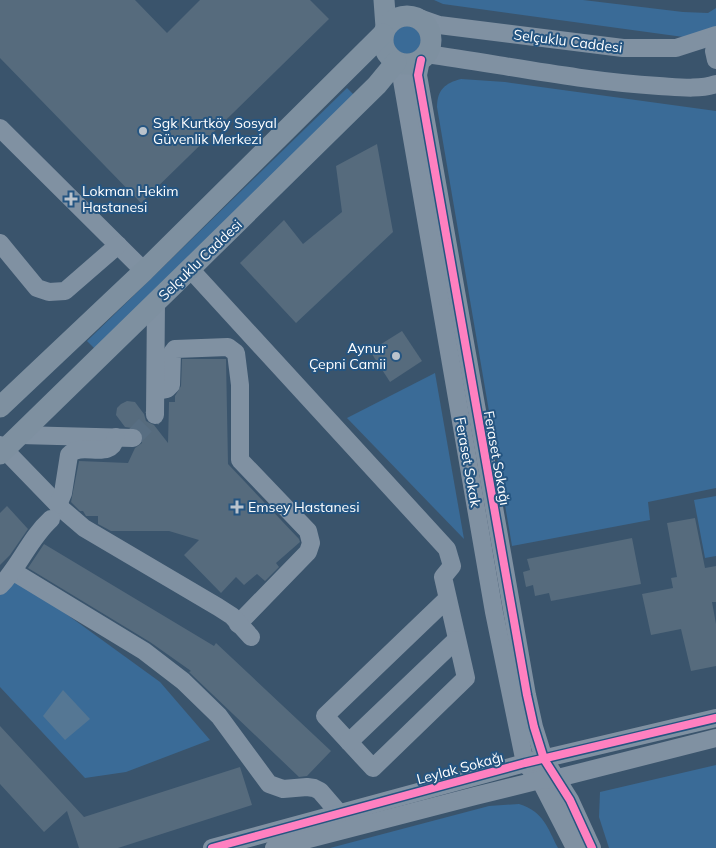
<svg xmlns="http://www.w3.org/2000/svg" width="716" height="848" font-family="Mulish,sans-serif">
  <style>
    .green { fill: #3a6b97 }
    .water { fill: #557794 }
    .building { fill: #566b7d }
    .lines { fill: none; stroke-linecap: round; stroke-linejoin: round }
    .minor-tunnel { stroke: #586e82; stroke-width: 18; stroke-dasharray: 18 9; stroke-linecap: butt }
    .minor { stroke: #8091a2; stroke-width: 18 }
    .major { stroke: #7e90a0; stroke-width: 21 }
    .cycleway-casing { stroke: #255581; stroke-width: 11 }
    .cycleway { stroke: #ff80c0; stroke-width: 8 }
    .poi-dot { fill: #bac3cc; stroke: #255581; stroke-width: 2 }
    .labels { text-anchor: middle; stroke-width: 4; stroke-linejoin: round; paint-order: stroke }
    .street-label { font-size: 14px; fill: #fff; stroke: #255581 }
    .poi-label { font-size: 14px; fill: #fff; stroke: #255581; text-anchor: start }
  </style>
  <rect width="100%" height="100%" fill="#3a546c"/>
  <g class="green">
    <path d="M 434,0 L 583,0 L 683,12 L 708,13 L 716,8 L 716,37 L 698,39 L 443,4 Z"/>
    <circle cx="407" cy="40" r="14"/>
    <path d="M 461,79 L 505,82 L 716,111 L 716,488 L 648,502 L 650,520 L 512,546 L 437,107 C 437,90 445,83 461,79 Z"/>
    <path d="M 347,88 L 355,96 L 95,349 L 87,341 Z"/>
    <path d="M 435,373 L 464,539 L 347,418 Z"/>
    <path d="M 716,496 L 716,556 L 705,558 L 694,500 Z"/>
    <path d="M 18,579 L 160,682 L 210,740 L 126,772 L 85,778 L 0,687 L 0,595 Z"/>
    <path d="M 716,765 L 716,848 L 609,848 L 599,817 L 600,792 Z"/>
    <path d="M 519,804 C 544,812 547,827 558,848 L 330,848 L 489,806 Z"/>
  </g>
  <path class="water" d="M 63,690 L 90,719 L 65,740 L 43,716 Z"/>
  <g class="building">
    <path d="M 0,0 L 135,0 L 167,33 L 200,0 L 310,0 L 329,19 L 141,203 L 0,58 Z"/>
    <path d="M 377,144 L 393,232 L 296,323 L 240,263 L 284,220 L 303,244 L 342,212 L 336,166 Z"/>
    <path d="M 402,331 L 422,361 L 390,382 L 370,351 Z"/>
    <path d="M 182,359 L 226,359 L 228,464 L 299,539 L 300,542 L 276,563 L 279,567 L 265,581 L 257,574 L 244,585 L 236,577 L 221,593 L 184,555 L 199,540 L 169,531 L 111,531 L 98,524 L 98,516 L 86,516 L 83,511 L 80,511 L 71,502 L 79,461 L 128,463 L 135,448 L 142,443 L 142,433 L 138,429 L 125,427 L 116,415 L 117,408 L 121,404 L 127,401 L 135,402 L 144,414 L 146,421 L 154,425 L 168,443 L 169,402 L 175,402 L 175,396 L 181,386 Z"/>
    <path d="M 7,506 L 28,529 L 10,555 L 0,565 L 0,513 Z"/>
    <path d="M 695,518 L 705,568 L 716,566 L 716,602 L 712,602 L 716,624 L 716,666 L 691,671 L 681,629 L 651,635 L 642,594 L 673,588 L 671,578 L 677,577 L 667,523 Z"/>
    <path d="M 632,538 L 641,584 L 551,601 L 549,593 L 535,596 L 533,585 L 526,587 L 523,572 L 530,570 L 527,559 Z"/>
    <path d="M 44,544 L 214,646 L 216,643 L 331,751 L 307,776 L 299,777 L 189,672 L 191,671 L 150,642 L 28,568 Z"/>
    <path d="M 0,726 L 84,817 L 240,767 L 252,805 L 118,848 L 79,848 L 67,811 L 44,832 L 0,784 Z"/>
  </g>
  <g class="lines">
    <path class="minor-tunnel" d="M 133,438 L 155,415"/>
    <g class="minor">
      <path d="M 419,18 L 439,25 L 623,48 L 676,48 L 716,35"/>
      <path d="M 716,40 L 714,51 L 716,60"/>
      <path d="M 427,54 C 504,65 581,81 659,86 C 677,87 699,90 716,84"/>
      <path d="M 421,60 L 418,75 L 527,695 L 534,727 L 544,759 L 570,800 L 592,848"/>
      <path d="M 399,63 L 494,612 L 525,763 L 540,780 L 575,848"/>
      <path d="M 0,128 L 144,271"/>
      <path d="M 0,243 L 37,288 L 49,292 L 65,291 L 118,245"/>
      <path d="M 191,270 L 447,549 L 452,566 L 443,577 L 466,678 L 373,768 L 325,716 L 447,599"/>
      <path d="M 157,391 L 167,389 L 171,385 L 172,353 L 175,349 L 228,347 L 236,353 L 240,385 L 240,460 L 308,531 L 311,543 L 308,552 L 238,624"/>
      <path d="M 155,415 L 156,301"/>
      <path d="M 20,435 L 133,438"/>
      <path d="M 0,445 L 63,510 L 84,528 L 218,607 L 232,616 L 251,637"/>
      <path d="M 58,505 L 63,493 L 69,455 C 82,440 111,462 116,437"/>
      <path d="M 14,572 L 144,651 L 183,681 L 219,716 L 269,784 L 283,789 L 307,787 L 314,788 L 320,791 L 339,813"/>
      <path d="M 0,586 C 20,566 29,539 51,519"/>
      <path d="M 349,742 L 456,640"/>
      <path d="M 212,848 L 525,763 L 716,718"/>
      <path d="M 274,848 L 475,796 L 540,780 L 558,778 L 716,738"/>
    </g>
    <g class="major">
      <path d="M 384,0 L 386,27"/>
      <circle cx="407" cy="40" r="24"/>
      <path d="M 0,407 L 144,271 L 383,34"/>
      <path d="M 0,454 C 126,331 252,209 377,85 L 396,62"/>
    </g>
    <defs>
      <g id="cycleway">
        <path d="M 421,60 L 418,75 L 527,695 L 534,727 L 544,759 L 570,800 L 592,848"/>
        <path d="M 212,848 L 525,763 L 716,718"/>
      </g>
    </defs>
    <use href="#cycleway" class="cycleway-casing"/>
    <use href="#cycleway" class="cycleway"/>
  </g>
  <g class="poi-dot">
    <circle cx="143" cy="131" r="5"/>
    <path d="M68.5 191.5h5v5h5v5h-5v5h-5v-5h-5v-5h5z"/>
    <circle cx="396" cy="356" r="5"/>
    <path d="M234.5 499.5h5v5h5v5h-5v5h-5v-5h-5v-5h5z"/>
  </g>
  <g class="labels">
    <g class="street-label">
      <text transform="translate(568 41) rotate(7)" y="5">Selçuklu Caddesi</text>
      <text transform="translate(200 260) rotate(-44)" y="5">Selçuklu Caddesi</text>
      <text transform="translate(497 458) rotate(80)" y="5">Feraset Sokağı</text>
      <text transform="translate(468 462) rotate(80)" y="5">Feraset Sokak</text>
      <text transform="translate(460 768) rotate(-15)" y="5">Leylak Sokağı</text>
    </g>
    <g class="poi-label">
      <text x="153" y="128">Sgk Kurtköy Sosyal<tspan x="153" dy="16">Güvenlik Merkezi</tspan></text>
      <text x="82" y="196">Lokman Hekim<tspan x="82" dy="16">Hastanesi</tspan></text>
      <text x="386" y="353" text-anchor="end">Aynur<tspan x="386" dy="16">Çepni Camii</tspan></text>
      <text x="248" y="512">Emsey Hastanesi</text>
    </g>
  </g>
</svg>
